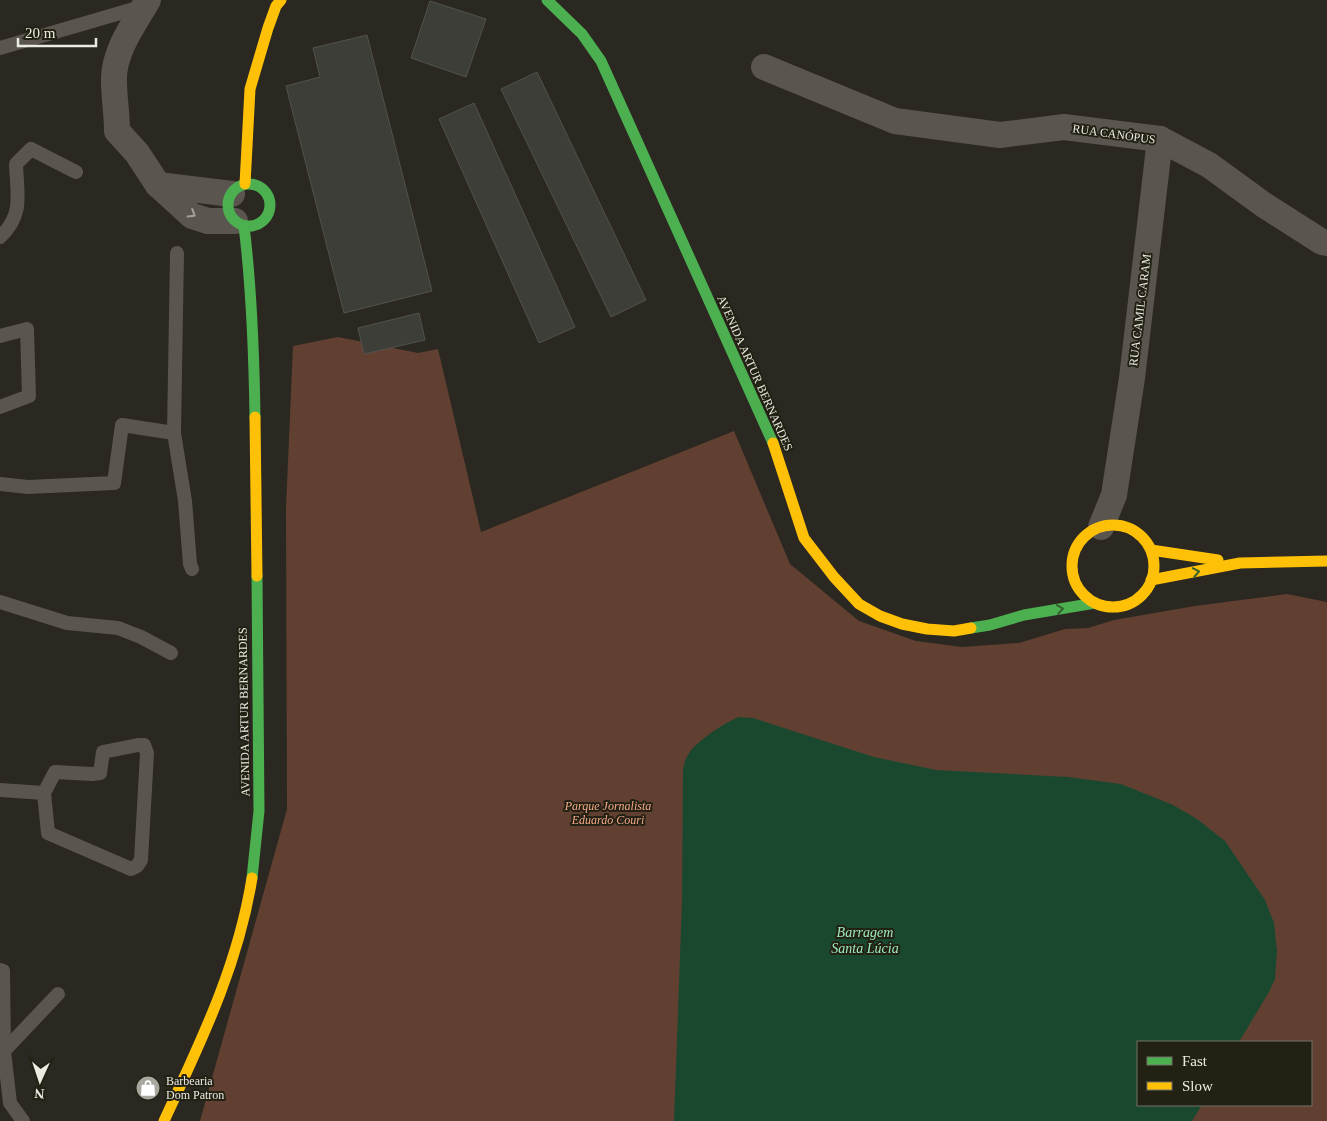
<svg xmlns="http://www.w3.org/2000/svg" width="1327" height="1121" font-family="Georgia,serif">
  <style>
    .green { fill: #614032; fill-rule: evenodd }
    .water { fill: #1a482f }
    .building { fill: #3e3e38; stroke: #52524c }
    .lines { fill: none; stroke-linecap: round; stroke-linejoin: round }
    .lane { stroke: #5a554f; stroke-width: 14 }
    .street { stroke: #5a554f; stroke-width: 26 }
    .fast { stroke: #4caf50; stroke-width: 11 }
    .slow { stroke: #ffc107; stroke-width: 11 }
    .oneway { stroke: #a3a098 }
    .oneway2 { stroke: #35612f }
    .labels { text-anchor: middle; stroke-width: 4; stroke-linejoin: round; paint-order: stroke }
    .street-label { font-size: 12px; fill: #ecebe2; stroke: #232114 }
    .park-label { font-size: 12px; font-style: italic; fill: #f6a988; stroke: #232114 }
    .poi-label { font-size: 12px; fill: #ecebe2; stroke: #232114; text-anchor: start }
    .water-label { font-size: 14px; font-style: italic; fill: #9ceaba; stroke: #232114 }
  </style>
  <rect width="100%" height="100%" fill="#2a2820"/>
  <path class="green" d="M 338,337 L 418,353 L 438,349 L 481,532 L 734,431 L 790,564 L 859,621 L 916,641 L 962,647 L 1019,643 L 1065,629 L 1088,628 L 1114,620 L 1195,606 L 1287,594 L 1327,602 L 1327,1121 L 200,1121 L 287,809 L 286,508 L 293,346 ZM 1138,1042 L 1311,1042 L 1311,1105 L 1138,1105 Z"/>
  <path class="water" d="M 739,717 L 753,718 L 874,757 L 936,770 L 1068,777 L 1121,784 L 1173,805 L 1197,819 L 1225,841 L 1265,900 L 1274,923 L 1277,951 L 1275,979 L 1269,992 L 1239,1042 L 1138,1042 L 1138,1105 L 1202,1105 L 1192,1121 L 674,1121 L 682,900 L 683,770 C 684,765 685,759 688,755 C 696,741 724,723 739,717 Z"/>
  <g class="building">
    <path d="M 430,1 L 486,19 L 466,77 L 411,58 Z"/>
    <path d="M 367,35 L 432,291 L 344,313 L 286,86 L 320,77 L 313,48 Z"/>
    <path d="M 537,72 L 646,300 L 611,317 L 501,89 Z"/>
    <path d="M 474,103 L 575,327 L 539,343 L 439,119 Z"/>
    <path d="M 419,313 L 425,340 L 364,354 L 358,328 Z"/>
  </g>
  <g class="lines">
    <g class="lane">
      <path d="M 0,48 L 144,6"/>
      <path d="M 0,237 C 24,215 17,194 16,164 L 31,149 L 76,172"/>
      <path d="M 0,336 L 27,329 L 29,396 L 0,407"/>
      <path d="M 174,433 L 177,253"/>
      <path d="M 0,484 L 28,487 L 114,483 L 122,425 L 174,433 L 185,501 L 190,564 L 192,569"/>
      <path d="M 0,602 L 67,623 L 118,628 L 141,637 L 171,653"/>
      <path d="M 0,790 L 44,793 L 48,833 L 131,869 L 137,866 L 141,860 L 147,753 L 144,745 L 138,745 L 103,752 L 100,773 L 92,774 L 55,772 L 44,793"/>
      <path d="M 0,970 L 3,971 L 4,1051 L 10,1103 L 23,1121"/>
      <path d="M 4,1051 L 58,994"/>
    </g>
    <g class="street">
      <path d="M 148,0 C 134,24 113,52 114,81 C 114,97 117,114 117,131 L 137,153 L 158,185 L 192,216 L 208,221 L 235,221"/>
      <path d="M 764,67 L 895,121 L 1000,135 L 1064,127 L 1160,139 L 1209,165 L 1264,205 L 1322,242 L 1327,243"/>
      <path d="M 158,185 L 232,194"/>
      <path d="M 1101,527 L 1114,495 L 1132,378 L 1160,139"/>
    </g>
    <g class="fast">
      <path d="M 547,0 L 582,34 L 601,61 L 773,443"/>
      <circle cx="249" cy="205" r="21"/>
      <path d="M 244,226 C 252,291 254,351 255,417"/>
      <path d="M 971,628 L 990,625 L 1024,615 L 1095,603"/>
      <path d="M 252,878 L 259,811 L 257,576"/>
    </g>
    <g class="slow">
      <path d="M 245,184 L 250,89 L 268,28 L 276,6 L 281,0"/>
      <path d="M 255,417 L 257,576"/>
      <path d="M 773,443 L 804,538 L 834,577 L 859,604 L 880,616 L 902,624 L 927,629 L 954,631 L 971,628"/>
      <circle cx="1113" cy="566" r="41"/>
      <path d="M 1151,550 L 1218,560"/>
      <path d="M 1151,580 L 1240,563 L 1327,561"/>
      <path d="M 164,1121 C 201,1041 238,966 252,878"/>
    </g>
  </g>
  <defs><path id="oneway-chevron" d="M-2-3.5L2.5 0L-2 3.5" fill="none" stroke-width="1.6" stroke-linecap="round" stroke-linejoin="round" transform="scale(1.25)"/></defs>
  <use class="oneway" href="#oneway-chevron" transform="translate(192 214) rotate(32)"/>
  <g class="oneway2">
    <use href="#oneway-chevron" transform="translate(1196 572) rotate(-11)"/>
    <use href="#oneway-chevron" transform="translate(1060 609) rotate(-9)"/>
  </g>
  <defs>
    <symbol id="shop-disc" viewBox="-11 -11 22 22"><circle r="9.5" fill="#a8a79e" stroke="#232114"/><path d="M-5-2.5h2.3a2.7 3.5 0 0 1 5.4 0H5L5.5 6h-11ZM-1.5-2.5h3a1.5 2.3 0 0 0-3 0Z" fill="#fff"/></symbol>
  </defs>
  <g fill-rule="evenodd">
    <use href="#shop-disc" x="134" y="1074" width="28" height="28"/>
  </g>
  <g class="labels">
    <g class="street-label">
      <text transform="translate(1114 134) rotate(8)" y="4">RUA CANÓPUS</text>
      <text transform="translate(1140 310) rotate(-83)" y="4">RUA CAMIL CARAM</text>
      <text transform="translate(755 373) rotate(66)" y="4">AVENIDA ARTUR BERNARDES</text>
      <text transform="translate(244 712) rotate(-91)" y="4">AVENIDA ARTUR BERNARDES</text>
    </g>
    <g class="park-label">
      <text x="608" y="810">Parque Jornalista<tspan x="608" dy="14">Eduardo Couri</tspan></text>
    </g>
    <g class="poi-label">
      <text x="166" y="1085">Barbearia<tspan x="166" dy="14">Dom Patron</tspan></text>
    </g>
    <g class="water-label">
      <text x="865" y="937">Barragem<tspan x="865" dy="16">Santa Lúcia</tspan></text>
    </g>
  </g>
  <rect x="1137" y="1041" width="175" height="65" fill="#232114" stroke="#737266"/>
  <rect x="1147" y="1057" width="25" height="8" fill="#4caf50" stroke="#737266"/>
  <text x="1182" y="1066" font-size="15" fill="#ecebe2">Fast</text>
  <rect x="1147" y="1082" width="25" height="8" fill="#ffc107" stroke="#737266"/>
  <text x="1182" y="1091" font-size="15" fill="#ecebe2">Slow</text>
  <g transform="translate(40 1081) rotate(183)" stroke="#232114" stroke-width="4" paint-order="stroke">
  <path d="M0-4L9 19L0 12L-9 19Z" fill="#ecebe2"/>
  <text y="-8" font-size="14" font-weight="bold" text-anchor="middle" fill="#ecebe2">N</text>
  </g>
  <path d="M18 38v8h78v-8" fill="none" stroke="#ecebe2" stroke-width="2.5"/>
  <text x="25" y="38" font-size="15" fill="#ecebe2" stroke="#232114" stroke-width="4" paint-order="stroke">20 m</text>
</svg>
